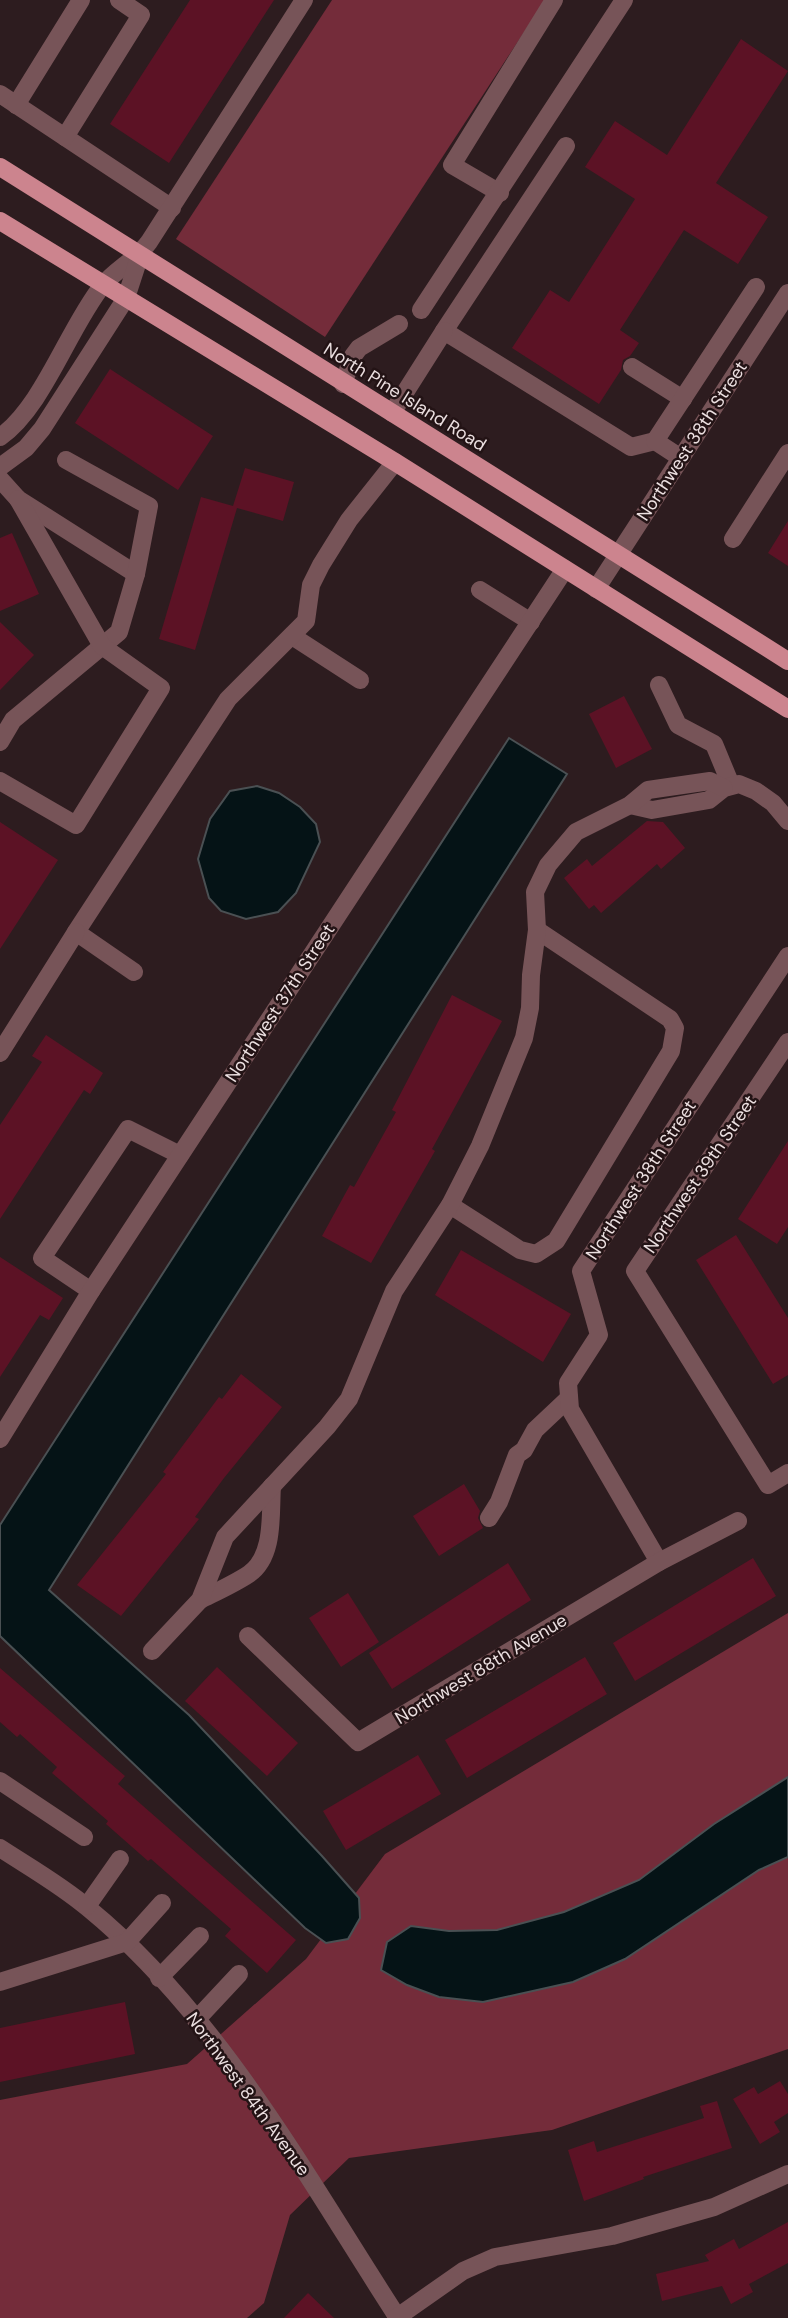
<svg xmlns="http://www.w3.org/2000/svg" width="788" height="2318" font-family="'DM Sans',sans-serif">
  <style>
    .green { fill: #742c3a }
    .water { fill: #051316; stroke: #4a5053; stroke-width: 2 }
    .building { fill: #5c1225 }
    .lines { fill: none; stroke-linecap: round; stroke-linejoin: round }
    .minor { stroke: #775458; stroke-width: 18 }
    .major { stroke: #cc848e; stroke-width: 18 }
    .labels { text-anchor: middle; stroke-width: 5; stroke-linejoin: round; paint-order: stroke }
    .street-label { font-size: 18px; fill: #ebdfe0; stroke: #231315 }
  </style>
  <rect width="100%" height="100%" fill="#2d1c1f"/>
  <g class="green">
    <path d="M 332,0 L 545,0 L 325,337 L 176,239 Z"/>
    <path d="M 788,1613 L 788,2049 L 552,2130 L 349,2158 L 290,2215 L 264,2303 L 247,2318 L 0,2318 L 0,2100 L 187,2064 L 306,1959 L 385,1854 Z"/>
  </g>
  <g class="water">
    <path d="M 509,738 L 567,774 L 49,1590 L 189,1715 L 322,1856 L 359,1898 L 360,1918 L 348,1939 L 326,1943 L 305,1928 L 0,1636 L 0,1525 Z"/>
    <path d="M 257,786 L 279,793 L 300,807 L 316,824 L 320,842 L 296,893 L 278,912 L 246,919 L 221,911 L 209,898 L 198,859 L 210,819 L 230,791 Z"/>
    <path d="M 788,1777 L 788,1857 L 759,1870 L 625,1959 L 573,1982 L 483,2002 L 439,1997 L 407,1985 L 381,1970 L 387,1942 L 411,1926 L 449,1931 L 497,1930 L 564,1912 L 639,1880 L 714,1824 Z"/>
  </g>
  <g class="building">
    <path d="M 190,0 L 274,0 L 169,163 L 110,124 Z"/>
    <path d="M 741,39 L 788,71 L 716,183 L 768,217 L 738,264 L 684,230 L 620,330 L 639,343 L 630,356 L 623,360 L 621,370 L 599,404 L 512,348 L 550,290 L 569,302 L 635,199 L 585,167 L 615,121 L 667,155 Z"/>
    <path d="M 110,369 L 213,436 L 178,490 L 75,423 Z"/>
    <path d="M 245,468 L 294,482 L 283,521 L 237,508 L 195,650 L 159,639 L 201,497 L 233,506 Z"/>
    <path d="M 788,521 L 788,566 L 768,553 Z"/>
    <path d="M 12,533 L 39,594 L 0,611 L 0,538 Z"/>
    <path d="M 0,622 L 34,655 L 0,690 Z"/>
    <path d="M 624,696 L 652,749 L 616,768 L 589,714 Z"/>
    <path d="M 647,821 L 663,822 L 685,848 L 661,869 L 657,864 L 601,913 L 594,905 L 589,909 L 564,878 L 587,859 L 592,866 Z"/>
    <path d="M 0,822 L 58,860 L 0,949 Z"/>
    <path d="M 452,995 L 502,1021 L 432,1149 L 435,1151 L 371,1263 L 322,1236 L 350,1185 L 354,1187 L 396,1112 L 392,1110 Z"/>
    <path d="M 46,1035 L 103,1073 L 90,1094 L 84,1090 L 0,1219 L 0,1125 L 42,1062 L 32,1056 Z"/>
    <path d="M 788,1141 L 788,1227 L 777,1244 L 738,1219 Z"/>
    <path d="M 736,1235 L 788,1318 L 788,1375 L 773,1384 L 696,1260 Z"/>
    <path d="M 461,1250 L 571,1314 L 543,1362 L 435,1295 Z"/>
    <path d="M 0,1257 L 63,1298 L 49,1320 L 40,1315 L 0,1377 Z"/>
    <path d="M 241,1374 L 282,1407 L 224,1478 L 195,1517 L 199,1519 L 121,1616 L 77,1585 L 166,1474 L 163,1472 L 219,1397 L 222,1399 Z"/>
    <path d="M 464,1484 L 480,1511 L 478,1518 L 483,1528 L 439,1556 L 413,1516 Z"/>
    <path d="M 753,1558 L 776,1596 L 635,1681 L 613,1643 Z"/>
    <path d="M 508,1563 L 531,1600 L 392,1689 L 369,1653 Z"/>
    <path d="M 348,1593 L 379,1642 L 341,1667 L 309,1618 Z"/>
    <path d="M 585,1657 L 607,1694 L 467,1778 L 445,1740 Z"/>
    <path d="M 217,1667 L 298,1743 L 267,1776 L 185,1701 Z"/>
    <path d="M 0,1668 L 125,1776 L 118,1784 L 296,1940 L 267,1973 L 225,1936 L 231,1929 L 151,1859 L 148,1861 L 106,1824 L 108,1821 L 52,1773 L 57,1767 L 20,1734 L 17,1737 L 0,1722 Z"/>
    <path d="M 418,1755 L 441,1794 L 346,1850 L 323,1811 Z"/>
    <path d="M 125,2002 L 135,2054 L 0,2082 L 0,2028 Z"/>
    <path d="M 780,2081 L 788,2094 L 788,2113 L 774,2122 L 780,2132 L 760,2144 L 733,2099 L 754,2087 L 758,2094 Z"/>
    <path d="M 717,2101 L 732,2148 L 643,2177 L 644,2179 L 584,2201 L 568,2150 L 594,2141 L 597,2152 L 704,2118 L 700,2106 Z"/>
    <path d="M 788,2222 L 788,2263 L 749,2284 L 753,2292 L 731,2304 L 722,2286 L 662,2301 L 656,2274 L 709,2261 L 705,2255 L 734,2239 L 739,2249 Z"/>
    <path d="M 308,2293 L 334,2318 L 284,2318 Z"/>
  </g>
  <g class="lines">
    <g class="minor">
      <path d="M 0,94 L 172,208"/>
      <path d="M 16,105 L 81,0"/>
      <path d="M 65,137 L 141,15 L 119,0"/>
      <path d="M 566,146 L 444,331 L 631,447 L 655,441"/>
      <path d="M 500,193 L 452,165 L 554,0"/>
      <path d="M 421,310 L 624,0"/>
      <path d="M 632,367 L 683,399"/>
      <path d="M 343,384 L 353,356 L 359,348 L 399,324"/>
      <path d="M 392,413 L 444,331"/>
      <path d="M 0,437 C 43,407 68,329 102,286 C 116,269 136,260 149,242 L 304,0"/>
      <path d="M 681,458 L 655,441 L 756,287"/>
      <path d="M 0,467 L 26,448 L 42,429 L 126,298 L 140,255"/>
      <path d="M 0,479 L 18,499 L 136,574"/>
      <path d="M 733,539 L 788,453"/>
      <path d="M 596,589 L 788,293"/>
      <path d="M 480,590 L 531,622"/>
      <path d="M 292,636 L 360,680"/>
      <path d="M 659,685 L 678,725 L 714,744 L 731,785"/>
      <path d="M 0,742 L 13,720 L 119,632 L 136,574 L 149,506 L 66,460"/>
      <path d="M 0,781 L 76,825 L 161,688 L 102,646 L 18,499"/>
      <path d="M 630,805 L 652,810 L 709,800 L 724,788 L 739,784 L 756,791 L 773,803 L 788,821"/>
      <path d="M 134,972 L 76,932 L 228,699 L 306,621 L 311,585 L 321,565 L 349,520 L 395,462"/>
      <path d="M 788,1042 L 635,1271 L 768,1485 L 788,1473"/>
      <path d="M 0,1053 L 76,932"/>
      <path d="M 450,1205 L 520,1250 L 536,1254 L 556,1241 L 671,1051 L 675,1028 L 670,1019 L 537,930"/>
      <path d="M 91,1291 L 42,1258 L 128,1129 L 180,1155"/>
      <path d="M 0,1439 L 91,1291 L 565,569"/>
      <path d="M 489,1518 L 499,1502 L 517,1455 L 524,1450 L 535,1430 L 569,1398"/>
      <path d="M 659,1562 L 570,1409 L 568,1383 L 599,1335 L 581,1271 L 788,956"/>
      <path d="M 200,1600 C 216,1592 234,1584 249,1574 C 275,1556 270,1513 272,1486"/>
      <path d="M 248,1636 L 358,1742 L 659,1562 L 738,1521"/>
      <path d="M 152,1651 L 200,1600 L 225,1537 L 327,1427 L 349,1399 L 394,1291 L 450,1205 L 480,1146 L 524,1038 L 530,1008 L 531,975 L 537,930 L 535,892 L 548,865 L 576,832 L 630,805 L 648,790 L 710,781 L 724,788"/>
      <path d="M 0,1781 L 84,1837"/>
      <path d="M 0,1848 C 29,1867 61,1885 88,1908 C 219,2015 307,2178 398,2318"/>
      <path d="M 87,1906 L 120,1859"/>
      <path d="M 159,1978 L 200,1936"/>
      <path d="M 0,1982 L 127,1942 L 162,1903"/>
      <path d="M 196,2020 L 239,1974"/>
      <path d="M 396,2318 L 463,2271 L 495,2257 L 612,2236 L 714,2207 L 788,2174"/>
    </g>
    <g class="major">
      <path d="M 0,167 L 788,661"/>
      <path d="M 0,221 L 395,462 L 788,709"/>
    </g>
  </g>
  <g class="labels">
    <g class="street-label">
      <text transform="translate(405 397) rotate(32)" y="6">North Pine Island Road</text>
      <text transform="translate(692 441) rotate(-57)" y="6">Northwest 38th Street</text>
      <text transform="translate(280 1003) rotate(-57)" y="6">Northwest 37th Street</text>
      <text transform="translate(700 1174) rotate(-56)" y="6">Northwest 39th Street</text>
      <text transform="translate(641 1180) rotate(-57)" y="6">Northwest 38th Street</text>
      <text transform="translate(481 1669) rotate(-31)" y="6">Northwest 88th Avenue</text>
      <text transform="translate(248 2094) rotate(54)" y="6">Northwest 84th Avenue</text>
    </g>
  </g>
</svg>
